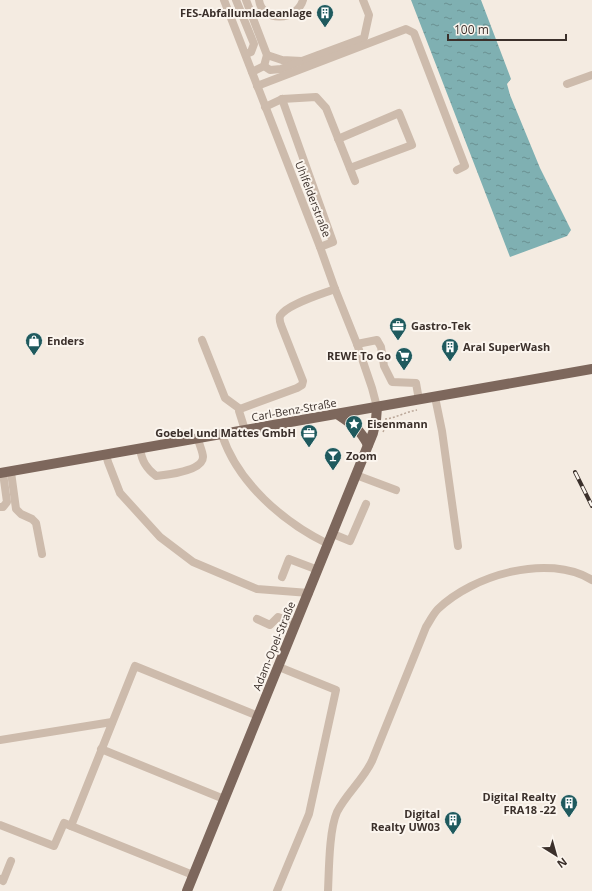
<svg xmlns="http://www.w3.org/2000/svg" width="592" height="891" font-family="'Open Sans',sans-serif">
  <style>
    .water { fill: url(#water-ripples) }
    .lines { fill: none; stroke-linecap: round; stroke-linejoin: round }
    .path { stroke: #b9a596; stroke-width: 1.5; stroke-dasharray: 2 2; stroke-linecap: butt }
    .minor { stroke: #cdbbac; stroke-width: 8 }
    .major { stroke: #7d675c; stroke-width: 10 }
    .rail-casing { stroke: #3b302b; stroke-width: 4 }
    .rail { stroke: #fbf5ee; stroke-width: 2.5; stroke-dasharray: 8; stroke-linecap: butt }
    .labels { text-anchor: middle; stroke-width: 4; stroke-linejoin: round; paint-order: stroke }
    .poi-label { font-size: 11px; font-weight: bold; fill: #3b302b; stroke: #fbf5ee; text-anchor: end }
    .street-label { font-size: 11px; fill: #3b302b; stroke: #fbf5ee }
  </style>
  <defs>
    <pattern id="water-ripples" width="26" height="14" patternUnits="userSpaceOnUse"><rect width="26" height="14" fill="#7fb0b2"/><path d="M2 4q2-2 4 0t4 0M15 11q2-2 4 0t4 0" fill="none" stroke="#699091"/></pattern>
  </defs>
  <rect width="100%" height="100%" fill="#f4ebe1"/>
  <path class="water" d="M 411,0 L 481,0 L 511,79 L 507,84 L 510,95 L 540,168 L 571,230 L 567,236 L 510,257 Z"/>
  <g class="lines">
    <g class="path">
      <path d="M 385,419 C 396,418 405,412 417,410"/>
      <path d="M 383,432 L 386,426 L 392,419"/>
    </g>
    <g class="minor">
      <path d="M 224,0 L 320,247 L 335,289 L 357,344 L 372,388 L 377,407"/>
      <path d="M 236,0 L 254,44 L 251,52 L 246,54"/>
      <path d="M 246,0 L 267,55 L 264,66 L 252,72"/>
      <path d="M 259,0 C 262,23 297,21 303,0"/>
      <path d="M 267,55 L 282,60 L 302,61 L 364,38 L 369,15 L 363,0"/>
      <path d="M 264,66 L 270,70 L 281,69 L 299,62"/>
      <path d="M 567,84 L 592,75"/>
      <path d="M 257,86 L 406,29 L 414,33 L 465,166 L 457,170"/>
      <path d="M 282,99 L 316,97 L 326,108 L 355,181"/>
      <path d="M 265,107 L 282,99 L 333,242 L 320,247"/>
      <path d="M 338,139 L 399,113 L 412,145 L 350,168"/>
      <path d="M 202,340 L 225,398 L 240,409"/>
      <path d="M 357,344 L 377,340 L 381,347 L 384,366 L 392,382 L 416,383 L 419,400"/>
      <path d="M 435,397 L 442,431 L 458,546"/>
      <path d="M 245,430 L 239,411 L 240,409 L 297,388 L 302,385 L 303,381 L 281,325 C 280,322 279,319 280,316 C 287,304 322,294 335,289"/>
      <path d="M 222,435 C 238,483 283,522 328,544"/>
      <path d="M 140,449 C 142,461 146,468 156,476 C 166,475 203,471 203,457 C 203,452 199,444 198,439"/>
      <path d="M 106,455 L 108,462 L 120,493 L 160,537 L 193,562 L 257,589 L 309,593"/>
      <path d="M 11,472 L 16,509 L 21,514 L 32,519 L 36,523 L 42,554"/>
      <path d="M 356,475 L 396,490"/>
      <path d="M 0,507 L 3,507 L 7,502 L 3,473"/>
      <path d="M 333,534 L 350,541 L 366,504"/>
      <path d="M 282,577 L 289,559 L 318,570"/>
      <path d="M 257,619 L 270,625 L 278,617 L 296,624"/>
      <path d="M 0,740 L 112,722"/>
      <path d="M 101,749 L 224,799"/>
      <path d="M 0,825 L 54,846 L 64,823 L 71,826 L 135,666 L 258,716"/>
      <path d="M 71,826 L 193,875"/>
      <path d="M 0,879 L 3,881 L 11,861"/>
      <path d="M 277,891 L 309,814 L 336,690 L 279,667"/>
      <path d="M 328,891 C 329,870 329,830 337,812 C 346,794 363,780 372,761 L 426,627 C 430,621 433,614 438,609 C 473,575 548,553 592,580"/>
    </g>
    <g class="major">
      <path d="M 337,414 C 352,424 360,429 368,445"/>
      <path d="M 0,473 L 592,369"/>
      <path d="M 187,891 L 373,433 L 376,420 L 377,407"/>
    </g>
    <defs>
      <path id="rail" d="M 575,472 L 592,506"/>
    </defs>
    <use href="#rail" class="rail-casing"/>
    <use href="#rail" class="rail"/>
  </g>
  <defs>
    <symbol id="building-pin" viewBox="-11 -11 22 30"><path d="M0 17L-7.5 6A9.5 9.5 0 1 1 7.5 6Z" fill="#1f5a5e" stroke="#fbf5ee"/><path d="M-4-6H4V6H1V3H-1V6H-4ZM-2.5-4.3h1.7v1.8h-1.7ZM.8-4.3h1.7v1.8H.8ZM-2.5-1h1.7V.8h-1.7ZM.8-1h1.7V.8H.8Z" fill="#fff"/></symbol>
    <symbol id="office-pin" viewBox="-11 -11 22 30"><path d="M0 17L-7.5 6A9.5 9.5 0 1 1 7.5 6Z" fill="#1f5a5e" stroke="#fbf5ee"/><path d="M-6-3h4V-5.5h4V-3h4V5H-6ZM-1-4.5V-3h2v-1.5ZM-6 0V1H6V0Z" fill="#fff"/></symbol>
    <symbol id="shop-pin" viewBox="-11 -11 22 30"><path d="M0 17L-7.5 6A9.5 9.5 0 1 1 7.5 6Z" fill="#1f5a5e" stroke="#fbf5ee"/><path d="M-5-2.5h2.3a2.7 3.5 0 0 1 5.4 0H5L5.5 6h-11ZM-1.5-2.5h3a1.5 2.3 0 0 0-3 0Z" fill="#fff"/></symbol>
    <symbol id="supermarket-pin" viewBox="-11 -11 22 30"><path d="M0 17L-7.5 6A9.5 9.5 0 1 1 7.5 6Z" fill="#1f5a5e" stroke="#fbf5ee"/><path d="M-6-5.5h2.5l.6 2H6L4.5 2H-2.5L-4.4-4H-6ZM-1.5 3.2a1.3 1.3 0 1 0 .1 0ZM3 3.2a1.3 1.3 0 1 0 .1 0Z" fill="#fff"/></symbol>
    <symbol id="sight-pin" viewBox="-11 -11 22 30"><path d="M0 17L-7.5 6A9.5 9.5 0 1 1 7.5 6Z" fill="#1f5a5e" stroke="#fbf5ee"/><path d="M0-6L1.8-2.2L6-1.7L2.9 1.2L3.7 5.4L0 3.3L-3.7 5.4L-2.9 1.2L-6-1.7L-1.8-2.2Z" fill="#fff"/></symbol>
    <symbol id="bar-pin" viewBox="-11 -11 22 30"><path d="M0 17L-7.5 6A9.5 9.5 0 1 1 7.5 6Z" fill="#1f5a5e" stroke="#fbf5ee"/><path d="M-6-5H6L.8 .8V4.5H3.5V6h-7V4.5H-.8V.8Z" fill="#fff"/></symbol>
  </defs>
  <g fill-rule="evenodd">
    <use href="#building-pin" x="315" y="3" width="20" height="27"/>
    <use href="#office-pin" x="388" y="316" width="20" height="27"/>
    <use href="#shop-pin" x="24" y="331" width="20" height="27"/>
    <use href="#building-pin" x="440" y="337" width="20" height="27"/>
    <use href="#supermarket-pin" x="394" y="346" width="20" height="27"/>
    <use href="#sight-pin" x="344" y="414" width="20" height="27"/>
    <use href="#office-pin" x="299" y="423" width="20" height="27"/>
    <use href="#bar-pin" x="323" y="446" width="20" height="27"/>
    <use href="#building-pin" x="559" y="793" width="20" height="27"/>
    <use href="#building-pin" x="443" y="810" width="20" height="27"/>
  </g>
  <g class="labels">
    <g class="poi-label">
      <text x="312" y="17">FES-Abfallumladeanlage</text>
      <text x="411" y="330" text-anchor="start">Gastro-Tek</text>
      <text x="47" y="345" text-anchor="start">Enders</text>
      <text x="463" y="351" text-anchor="start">Aral SuperWash</text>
      <text x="391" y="360">REWE To Go</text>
      <text x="367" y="428" text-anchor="start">Eisenmann</text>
      <text x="296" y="437">Goebel und Mattes GmbH</text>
      <text x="346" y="460" text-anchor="start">Zoom</text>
      <text x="556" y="801">Digital Realty<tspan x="556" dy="13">FRA18 -22</tspan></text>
      <text x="440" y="818">Digital<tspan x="440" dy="13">Realty UW03</tspan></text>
    </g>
    <g class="street-label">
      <text transform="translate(313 199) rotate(69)" y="4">Uhlfelderstraße</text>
      <text transform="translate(294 410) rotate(-10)" y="4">Carl-Benz-Straße</text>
      <text transform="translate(274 646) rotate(-68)" y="4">Adam-Opel-Straße</text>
    </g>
  </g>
  <g transform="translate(556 855) rotate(143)" stroke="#fbf5ee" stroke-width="3" paint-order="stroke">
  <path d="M0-3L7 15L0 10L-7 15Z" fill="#3b302b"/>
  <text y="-6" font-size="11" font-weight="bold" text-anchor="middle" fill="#3b302b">N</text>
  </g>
  <path d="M448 34v6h118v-6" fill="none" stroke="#3b302b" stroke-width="2"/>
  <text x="454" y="34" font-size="12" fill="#3b302b" stroke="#fbf5ee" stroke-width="3" paint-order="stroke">100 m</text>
</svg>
